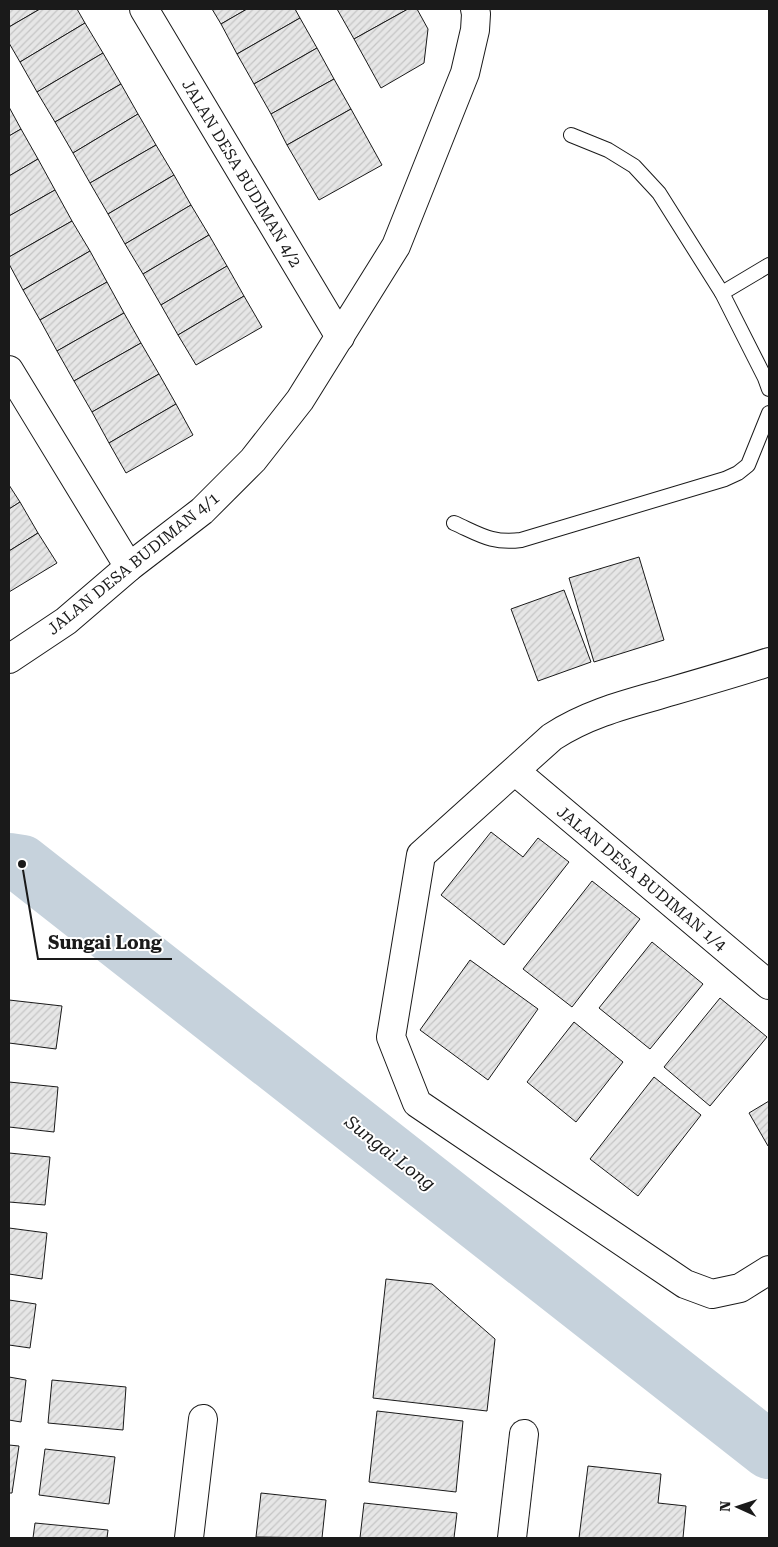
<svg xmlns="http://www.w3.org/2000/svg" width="778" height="1547" font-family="'Roboto Serif',serif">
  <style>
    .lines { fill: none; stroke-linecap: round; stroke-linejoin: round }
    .river { stroke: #c6d2dc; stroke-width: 58 }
    .building { fill: url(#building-hatch); stroke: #1a1a1a }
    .lane-casing { stroke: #1a1a1a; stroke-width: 16 }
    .street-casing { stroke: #1a1a1a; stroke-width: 30 }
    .lane { stroke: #fff; stroke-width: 14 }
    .street { stroke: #fff; stroke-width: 28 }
    .labels { text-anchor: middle; stroke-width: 4; stroke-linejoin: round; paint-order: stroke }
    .street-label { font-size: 16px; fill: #1a1a1a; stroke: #fff }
    .water-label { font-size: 18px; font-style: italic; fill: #1a1a1a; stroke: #fff }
    .leader { fill: none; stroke: #1a1a1a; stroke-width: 2 }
    .callout-dot { fill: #1a1a1a; stroke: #fff; stroke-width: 2 }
    .callout-label { font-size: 18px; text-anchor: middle; font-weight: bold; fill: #1a1a1a; stroke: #fff; stroke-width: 4; stroke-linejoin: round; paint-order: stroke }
  </style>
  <defs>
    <pattern id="building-hatch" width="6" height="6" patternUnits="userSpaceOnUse" patternTransform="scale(1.25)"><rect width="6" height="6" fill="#e6e6e6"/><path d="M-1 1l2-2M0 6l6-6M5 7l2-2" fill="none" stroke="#c5c5c5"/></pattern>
  </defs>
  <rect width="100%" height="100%" fill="#fff"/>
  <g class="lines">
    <path class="river" d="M 9,862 L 22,864 L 769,1450"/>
  </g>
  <g class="building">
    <path d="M 9,9 L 40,9 L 9,27 Z"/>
    <path d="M 40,9 L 77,9 L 85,23 L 20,62 L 9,43 L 9,27 Z"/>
    <path d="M 212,9 L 247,9 L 221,24 Z"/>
    <path d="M 247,9 L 295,9 L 300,18 L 237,54 L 221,24 Z"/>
    <path d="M 337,9 L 408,9 L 354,39 Z"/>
    <path d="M 408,9 L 417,9 L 428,29 L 424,63 L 381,88 L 354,39 Z"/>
    <path d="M 300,18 L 317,48 L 254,84 L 237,54 Z"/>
    <path d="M 85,23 L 103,53 L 37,92 L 20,62 Z"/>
    <path d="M 317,48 L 334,79 L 271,114 L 254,84 Z"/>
    <path d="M 103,53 L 121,84 L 55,122 L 37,92 Z"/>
    <path d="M 334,79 L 351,109 L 287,145 L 271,114 Z"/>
    <path d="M 121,84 L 138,114 L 73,153 L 55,122 Z"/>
    <path d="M 9,107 L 21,129 L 9,136 Z"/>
    <path d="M 351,109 L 382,165 L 319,200 L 287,145 Z"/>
    <path d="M 138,114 L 156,145 L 90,183 L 73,153 Z"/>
    <path d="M 21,129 L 38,159 L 9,176 L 9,136 Z"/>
    <path d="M 156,145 L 174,175 L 108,214 L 90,183 Z"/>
    <path d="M 38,159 L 55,190 L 9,216 L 9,176 Z"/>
    <path d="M 174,175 L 191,205 L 125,244 L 108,214 Z"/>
    <path d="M 55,190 L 72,221 L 9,257 L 9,216 Z"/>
    <path d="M 191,205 L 209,235 L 143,274 L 125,244 Z"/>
    <path d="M 72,221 L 90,251 L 23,290 L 9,264 L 9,257 Z"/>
    <path d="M 209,235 L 227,266 L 161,305 L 143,274 Z"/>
    <path d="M 90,251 L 107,282 L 40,320 L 23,290 Z"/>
    <path d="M 227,266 L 244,296 L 178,335 L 161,305 Z"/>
    <path d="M 107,282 L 124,313 L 57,351 L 40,320 Z"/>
    <path d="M 244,296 L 262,327 L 196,365 L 178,335 Z"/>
    <path d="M 124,313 L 141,343 L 74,381 L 57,351 Z"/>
    <path d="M 141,343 L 159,374 L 92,412 L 74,381 Z"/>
    <path d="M 159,374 L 176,404 L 109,443 L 92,412 Z"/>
    <path d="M 176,404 L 193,435 L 126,473 L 109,443 Z"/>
    <path d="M 9,485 L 20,502 L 9,509 Z"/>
    <path d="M 20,502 L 38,533 L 9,551 L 9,509 Z"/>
    <path d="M 38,533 L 57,563 L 9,592 L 9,551 Z"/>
    <path d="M 639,557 L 664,640 L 594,662 L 569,578 Z"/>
    <path d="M 564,590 L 591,662 L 538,681 L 511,609 Z"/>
    <path d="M 491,832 L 523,857 L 538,838 L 569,862 L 504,945 L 441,895 Z"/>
    <path d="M 592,881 L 640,919 L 572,1007 L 523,969 Z"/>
    <path d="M 652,942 L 703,984 L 650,1049 L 599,1008 Z"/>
    <path d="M 470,960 L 538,1009 L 488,1080 L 420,1030 Z"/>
    <path d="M 720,998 L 767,1037 L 710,1106 L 664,1067 Z"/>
    <path d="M 9,1000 L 62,1006 L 56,1049 L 9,1043 Z"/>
    <path d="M 574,1022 L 623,1062 L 576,1122 L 527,1082 Z"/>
    <path d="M 654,1077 L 701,1115 L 638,1196 L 590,1159 Z"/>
    <path d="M 9,1082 L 58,1087 L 54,1132 L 9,1127 Z"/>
    <path d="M 769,1101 L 769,1145 L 768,1146 L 749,1113 Z"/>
    <path d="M 9,1153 L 50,1157 L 45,1205 L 9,1202 Z"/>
    <path d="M 9,1228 L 47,1233 L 42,1279 L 9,1274 Z"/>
    <path d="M 386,1279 L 432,1284 L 495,1339 L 487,1411 L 373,1398 Z"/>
    <path d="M 9,1300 L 36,1304 L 30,1348 L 9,1345 Z"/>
    <path d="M 9,1377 L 26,1380 L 21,1422 L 9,1420 Z"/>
    <path d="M 52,1380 L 126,1387 L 123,1430 L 48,1423 Z"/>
    <path d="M 377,1411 L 463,1421 L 456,1492 L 369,1482 Z"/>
    <path d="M 9,1445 L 19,1446 L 12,1493 L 9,1493 Z"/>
    <path d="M 45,1449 L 115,1457 L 109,1504 L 39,1495 Z"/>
    <path d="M 588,1466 L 661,1474 L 658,1503 L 686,1506 L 683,1538 L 579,1538 Z"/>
    <path d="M 261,1493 L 326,1500 L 322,1538 L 256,1537 Z"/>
    <path d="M 364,1503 L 457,1513 L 454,1538 L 360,1538 Z"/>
    <path d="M 35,1523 L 108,1530 L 107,1538 L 33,1538 Z"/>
  </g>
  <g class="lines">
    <defs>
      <g id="lane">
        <path d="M 571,135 L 608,150 L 634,166 L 659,193 L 722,293 L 765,378 L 769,389"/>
        <path d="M 722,293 L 769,265"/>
        <path d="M 454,523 C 479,534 492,544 521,540 L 725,479 L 738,473 L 748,465 L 769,413"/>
      </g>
      <g id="street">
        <path d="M 144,9 L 340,337"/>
        <path d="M 9,370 L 129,567"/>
        <path d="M 9,659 L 66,621 L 129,567 L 202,511 L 253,460 L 300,400 L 396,246 L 465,73 L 475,30 L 476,14 L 475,9"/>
        <path d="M 769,662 C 732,674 693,685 655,696 C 619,706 584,716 552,737 L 421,855 L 391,1037 L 417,1103 L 685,1284 L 712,1294 L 740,1288 L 769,1270"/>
        <path d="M 515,771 L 769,985"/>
        <path d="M 189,1538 L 203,1419"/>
        <path d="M 512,1538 L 524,1434"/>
      </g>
    </defs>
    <use href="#lane" class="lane-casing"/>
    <use href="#street" class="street-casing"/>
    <use href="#lane" class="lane"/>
    <use href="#street" class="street"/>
  </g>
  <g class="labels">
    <g class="street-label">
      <text transform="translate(242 173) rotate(59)" y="6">JALAN DESA BUDIMAN 4/2</text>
      <text transform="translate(133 563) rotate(-39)" y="6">JALAN DESA BUDIMAN 4/1</text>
      <text transform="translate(642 878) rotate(40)" y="6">JALAN DESA BUDIMAN 1/4</text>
    </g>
    <g class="water-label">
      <text transform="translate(390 1153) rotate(38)" y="6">Sungai Long</text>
    </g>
  </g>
  <path class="leader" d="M22 864L38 959H172"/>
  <circle class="callout-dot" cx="22" cy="864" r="5"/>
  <g class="callout-label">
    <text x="105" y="949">Sungai Long</text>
  </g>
  <rect width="778" height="1547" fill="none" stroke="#1a1a1a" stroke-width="20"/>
  <g transform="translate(738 1507) rotate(273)" stroke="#ffffff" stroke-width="4" paint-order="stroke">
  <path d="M0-4L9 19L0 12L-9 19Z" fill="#1a1a1a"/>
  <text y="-8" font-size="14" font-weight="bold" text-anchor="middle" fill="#1a1a1a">N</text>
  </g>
</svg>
